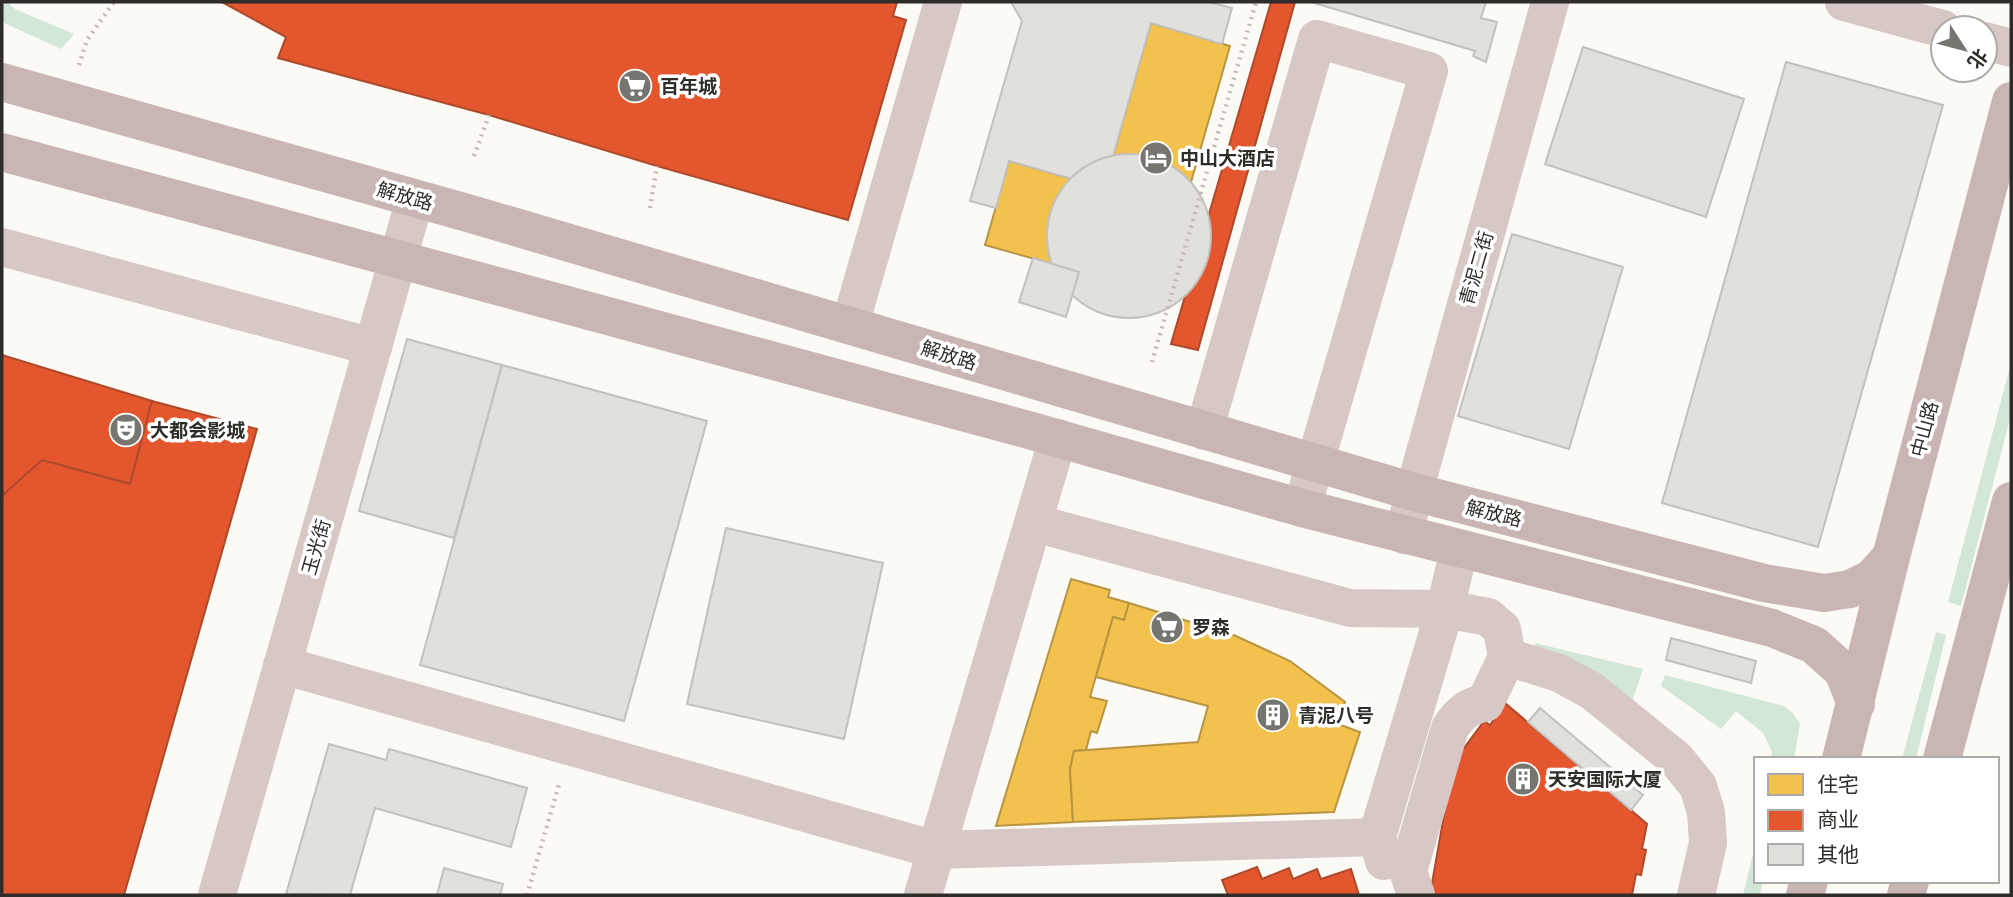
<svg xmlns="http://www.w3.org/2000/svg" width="2013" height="897" font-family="'Noto Sans','Noto Sans SC',sans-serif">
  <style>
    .green { fill: #d2e7d7 }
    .homes { fill: #f2c14e; stroke: #b89543; stroke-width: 2 }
    .shops { fill: #e4572e; stroke: #ae4a2c; stroke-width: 2 }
    .building { fill: #e2e0dc; stroke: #c2c1bd; stroke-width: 2 }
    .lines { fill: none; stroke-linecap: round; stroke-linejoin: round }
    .path { stroke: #c4b9b8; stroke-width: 4.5; stroke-dasharray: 2 5; stroke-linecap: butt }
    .minor { stroke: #d7c8c6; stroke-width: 38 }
    .major { stroke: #c9b5b4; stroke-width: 38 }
    .labels { text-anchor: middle; stroke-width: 7; stroke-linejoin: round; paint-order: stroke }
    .poi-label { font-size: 19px; font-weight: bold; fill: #2f2d29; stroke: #fff; text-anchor: start }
    .street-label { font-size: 19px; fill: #2f2d29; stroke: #fff }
  </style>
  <rect width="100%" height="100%" fill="#fcfaf5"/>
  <g class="green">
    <path d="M 2,2 L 7,2 L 15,9 L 74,34 L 61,49 L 2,22 Z"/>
    <path d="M 2011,363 L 2011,415 L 1961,606 L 1948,602 Z"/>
    <path d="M 1936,632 L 1946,635 L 1916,759 L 1902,759 Z"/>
    <path d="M 1535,643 L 1643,669 L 1632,702 L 1534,659 Z"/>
    <path d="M 1665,675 L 1784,706 L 1792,712 L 1800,724 L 1794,759 L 1770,759 L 1772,752 L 1763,733 L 1736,711 L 1721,729 L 1661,686 Z"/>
    <path d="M 1756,842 L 1756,881 L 1763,881 L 1760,895 L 1743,895 Z"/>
  </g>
  <g class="homes">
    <path d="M 1151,23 L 1230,46 L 1159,294 L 985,245 L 1009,161 L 1104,188 Z"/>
    <path d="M 1071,579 L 1110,590 L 1108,597 L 1129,603 L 1124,620 L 1113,617 L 1090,697 L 1107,701 L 1097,733 L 1091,731 L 1086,750 L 1074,751 L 1070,769 L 1073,822 L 996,826 Z"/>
    <path d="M 1129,603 L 1236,636 L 1264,649 L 1290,661 L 1345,702 L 1338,724 L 1360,732 L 1334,812 L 1073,822 L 1070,769 L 1074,751 L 1198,742 L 1208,706 L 1096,677 L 1113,617 L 1124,620 Z"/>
  </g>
  <g class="shops">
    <path d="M 222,2 L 897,2 L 893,16 L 906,20 L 848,220 L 657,166 L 489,115 L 278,58 L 286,37 Z"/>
    <path d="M 1271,2 L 1295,2 L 1198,350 L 1171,344 Z"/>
    <path d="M 2,355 L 152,401 L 130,484 L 42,460 L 2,496 Z"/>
    <path d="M 152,401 L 257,429 L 124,895 L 2,895 L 2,496 L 42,460 L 130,484 Z"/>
    <path d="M 1505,703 L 1647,824 L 1642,849 L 1646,850 L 1641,875 L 1636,874 L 1632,895 L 1430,895 L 1456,746 L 1464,748 L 1484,721 L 1490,725 Z"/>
    <path d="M 1257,867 L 1262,879 L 1289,868 L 1293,879 L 1317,869 L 1321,879 L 1351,869 L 1359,895 L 1228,895 L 1222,880 Z"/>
  </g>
  <g class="building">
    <path d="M 1011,2 L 1209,2 L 1232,8 L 1222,44 L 1151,23 L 1104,188 L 1009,161 L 996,208 L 970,201 L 1022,21 Z"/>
    <path d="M 1311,2 L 1486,2 L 1481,18 L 1497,22 L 1486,62 L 1473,56 L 1475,51 Z"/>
    <path d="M 1583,47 L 1744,99 L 1706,217 L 1545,164 Z"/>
    <path d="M 1786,62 L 1943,105 L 1818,547 L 1662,503 Z"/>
    <circle cx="1129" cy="236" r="82"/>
    <path d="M 1512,234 L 1623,267 L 1569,449 L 1458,416 Z"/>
    <path d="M 1033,258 L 1079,272 L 1066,317 L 1019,302 Z"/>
    <path d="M 407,339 L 502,365 L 454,538 L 359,511 Z"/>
    <path d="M 502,365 L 707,421 L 624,721 L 420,665 Z"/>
    <path d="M 726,528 L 883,563 L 844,739 L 687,704 Z"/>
    <path d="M 1671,638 L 1756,661 L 1751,683 L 1666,660 Z"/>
    <path d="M 1540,708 L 1643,795 L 1631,810 L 1528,722 Z"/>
    <path d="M 329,744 L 386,760 L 389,749 L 527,788 L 511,847 L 375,808 L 350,895 L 286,894 Z"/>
    <path d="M 444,868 L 503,884 L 500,895 L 437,895 Z"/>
  </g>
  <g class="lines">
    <g class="path">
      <path d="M 79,65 L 87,40 L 114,2"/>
      <path d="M 474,156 L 489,115"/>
      <path d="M 650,208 L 657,166"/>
      <path d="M 1152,362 L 1256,2"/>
      <path d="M 527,895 L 560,781"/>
    </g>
    <g class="minor">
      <path d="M 1844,2 L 1943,29"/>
      <path d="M 1985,41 L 2011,48"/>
      <path d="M 2,247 L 373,347"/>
      <path d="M 850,325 L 943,2"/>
      <path d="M 1204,431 L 1317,39 L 1429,71 L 1302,508"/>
      <path d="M 1034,523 L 1350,608 L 1445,609 L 1488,617 L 1502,629 L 1507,657"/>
      <path d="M 1404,535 L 1414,492 L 1550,2"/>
      <path d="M 282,665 L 936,850 L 1377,837"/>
      <path d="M 1384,861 L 1377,837 L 1445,609 L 1459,550"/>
      <path d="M 217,895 L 415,199"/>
      <path d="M 923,895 L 1058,438"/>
      <path d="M 1416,895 L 1408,871 L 1450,728 C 1460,713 1468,706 1485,703 L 1507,657 L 1559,673 L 1592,691 L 1676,759 L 1698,786 L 1706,812 L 1708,843 L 1696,895"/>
    </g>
    <g class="major">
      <path d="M 2,82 L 471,214 L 1414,492 L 1764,583 L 1824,593 L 1850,589 L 1871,579 L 1891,557"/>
      <path d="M 2,152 L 1025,429 L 1302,508 L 1772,628 L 1814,645 L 1843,671 L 1856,704"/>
      <path d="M 1841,759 L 1891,557 L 2011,101"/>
      <path d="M 1942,759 L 2011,501"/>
      <path d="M 1805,895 L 1809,881"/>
      <path d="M 1906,895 L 1910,881"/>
    </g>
  </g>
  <defs>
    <symbol id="supermarket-disc" viewBox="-11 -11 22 22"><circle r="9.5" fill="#777570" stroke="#fff"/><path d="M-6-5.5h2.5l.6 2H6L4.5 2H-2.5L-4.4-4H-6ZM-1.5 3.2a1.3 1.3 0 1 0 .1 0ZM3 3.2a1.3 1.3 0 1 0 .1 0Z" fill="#fff"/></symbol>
    <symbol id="hotel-disc" viewBox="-11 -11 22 22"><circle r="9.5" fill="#777570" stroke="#fff"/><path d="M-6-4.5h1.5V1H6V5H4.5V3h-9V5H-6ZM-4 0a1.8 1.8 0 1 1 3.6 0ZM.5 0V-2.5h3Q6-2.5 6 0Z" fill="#fff"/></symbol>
    <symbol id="theatre-disc" viewBox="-11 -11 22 22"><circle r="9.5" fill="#777570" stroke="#fff"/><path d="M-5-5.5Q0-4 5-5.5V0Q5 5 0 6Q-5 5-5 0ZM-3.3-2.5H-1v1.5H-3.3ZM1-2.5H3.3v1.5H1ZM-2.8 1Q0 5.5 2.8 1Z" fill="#fff"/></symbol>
    <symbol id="building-disc" viewBox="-11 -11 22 22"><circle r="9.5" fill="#777570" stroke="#fff"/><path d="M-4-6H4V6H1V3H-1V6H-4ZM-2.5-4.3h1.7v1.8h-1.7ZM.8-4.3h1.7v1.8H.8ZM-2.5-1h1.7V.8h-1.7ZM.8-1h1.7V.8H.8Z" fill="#fff"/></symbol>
  </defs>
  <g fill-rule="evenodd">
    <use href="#supermarket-disc" x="616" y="67" width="38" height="38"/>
    <use href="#hotel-disc" x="1137" y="139" width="38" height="38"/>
    <use href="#theatre-disc" x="107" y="411" width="38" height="38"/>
    <use href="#supermarket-disc" x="1148" y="608" width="38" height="38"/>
    <use href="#building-disc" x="1254" y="696" width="38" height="38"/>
    <use href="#building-disc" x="1504" y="760" width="38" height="38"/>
  </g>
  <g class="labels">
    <g class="poi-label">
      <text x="660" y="93">百年城</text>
      <text x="1180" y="165">中山大酒店</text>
      <text x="150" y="437">大都会影城</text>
      <text x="1192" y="634">罗森</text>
      <text x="1298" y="722">青泥八号</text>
      <text x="1548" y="786">天安国际大厦</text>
    </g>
    <g class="street-label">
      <text transform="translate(405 196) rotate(16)" y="7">解放路</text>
      <text transform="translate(1476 268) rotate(-74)" y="7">青泥二街</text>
      <text transform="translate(949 355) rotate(17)" y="7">解放路</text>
      <text transform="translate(1924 429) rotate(-75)" y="7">中山路</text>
      <text transform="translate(1494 513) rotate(14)" y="7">解放路</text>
      <text transform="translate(316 547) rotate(-74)" y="7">玉光街</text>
    </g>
  </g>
  <rect width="2013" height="897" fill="none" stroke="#2f2d29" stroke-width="7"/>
  <rect x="1754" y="757" width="245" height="126" fill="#ffffff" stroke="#acaba9" stroke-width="2"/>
  <rect x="1768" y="774" width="35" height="21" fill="#f2c14e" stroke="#acaba9" stroke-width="2"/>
  <text x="1817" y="792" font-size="21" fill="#2f2d29">住宅</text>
  <rect x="1768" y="810" width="35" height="21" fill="#e4572e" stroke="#acaba9" stroke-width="2"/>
  <text x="1817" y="827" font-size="21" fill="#2f2d29">商业</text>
  <rect x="1768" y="844" width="35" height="21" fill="#e2e0dc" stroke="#acaba9" stroke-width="2"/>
  <text x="1817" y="862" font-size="21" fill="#2f2d29">其他</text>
  <g transform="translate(1964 49) rotate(126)"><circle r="33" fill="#ffffff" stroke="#acaba9" stroke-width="2"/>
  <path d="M0-5L12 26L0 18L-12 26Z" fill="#777570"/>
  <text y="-10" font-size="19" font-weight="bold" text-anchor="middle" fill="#2f2d29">北</text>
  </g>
</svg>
